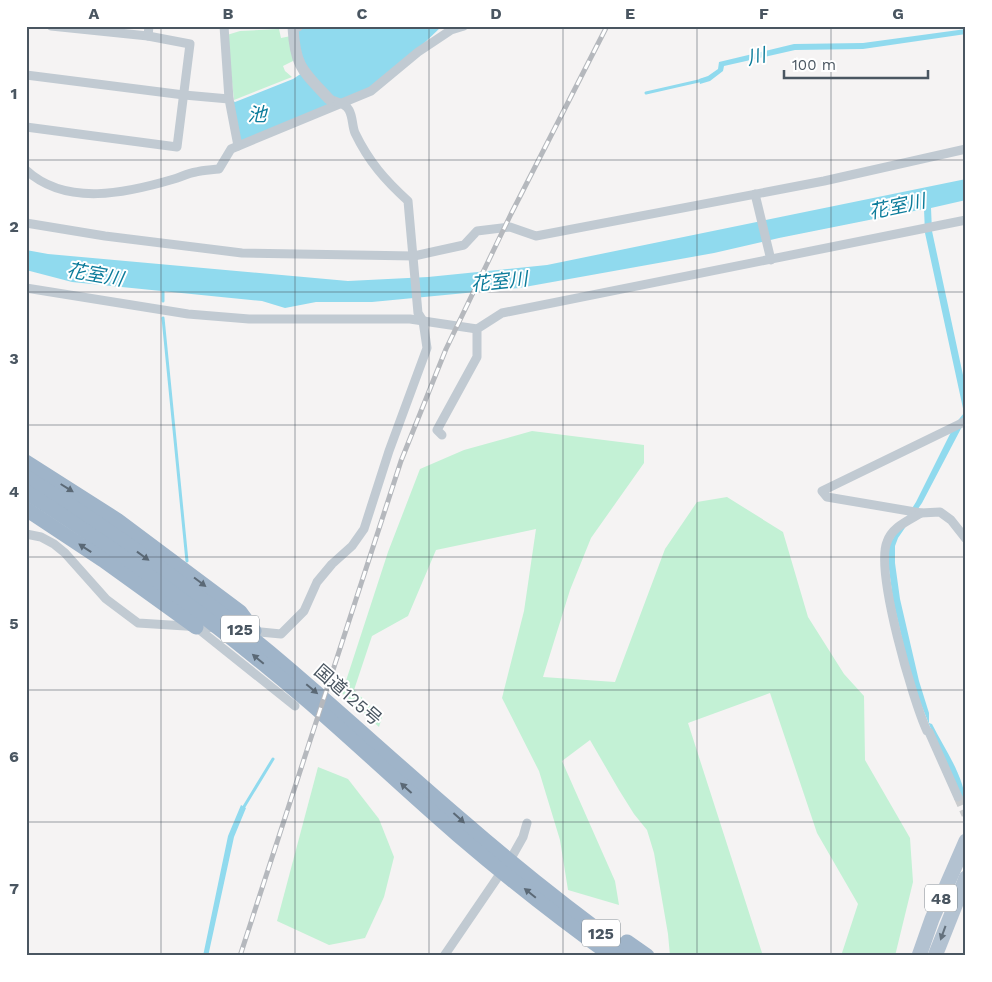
<svg xmlns="http://www.w3.org/2000/svg" width="992" height="982" font-family="'Work Sans','Noto Sans JP',sans-serif">
  <style>
    .green { fill: #c3f1d5 }
    .water { fill: #90daee }
    .lines { fill: none; stroke-linecap: round; stroke-linejoin: round }
    .stream { stroke: #90daee; stroke-width: 3 }
    .minor-tunnel { stroke: #caccce; stroke-width: 9; stroke-dasharray: 9 4.5; stroke-linecap: butt }
    .minor { stroke: #c1cad2; stroke-width: 9 }
    .tertiary { stroke: #c1cad2; stroke-width: 11 }
    .primary { stroke: #b3c2d1; stroke-width: 15 }
    .trunk { stroke: #9fb4c9; stroke-width: 15 }
    .rail-casing { stroke: #b5b8bd; stroke-width: 5 }
    .rail { stroke: #fff; stroke-width: 3; stroke-dasharray: 9; stroke-linecap: butt }
    .oneway { fill: #5b6976 }
    .oneway2 { fill: #64717d }
    .grid { fill: none; stroke: #4a5661; stroke-width: 1; stroke-opacity: 0.55 }
    .labels { text-anchor: middle; stroke-width: 4; stroke-linejoin: round; paint-order: stroke }
    .shield { fill: #fff; stroke: #808990; stroke-width: 1 }
    .shield-label { font-size: 16px; font-weight: bold; fill: #4a5661 }
    .street-label { font-size: 18px; fill: #4a5661; stroke: #fff }
    .water-label { font-size: 19px; font-style: italic; fill: #0c7c9b; stroke: #fff }
    .neatline { fill: none; stroke: #4a5661; stroke-width: 2 }
    .grid-label { font-size: 16px; text-anchor: middle; font-weight: bold; fill: #4a5661 }
  </style>
  <rect width="100%" height="100%" fill="#f5f3f3"/>
  <g class="green">
    <path d="M 279,29 L 281,38 L 291,36 L 297,59 L 283,66 L 285,71 L 292,77 L 234,100 L 227,35 L 240,31 Z"/>
    <path d="M 532,431 L 644,445 L 644,463 L 591,538 L 570,590 L 543,677 L 615,682 L 665,549 L 697,502 L 727,497 L 783,532 L 808,617 L 844,674 L 864,696 L 865,760 L 910,838 L 913,882 L 895,956 L 841,956 L 858,904 L 817,833 L 770,693 L 688,723 L 763,956 L 670,956 L 668,934 L 654,853 L 647,830 L 634,814 L 619,790 L 590,740 L 562,761 L 615,881 L 619,905 L 568,890 L 560,840 L 539,771 L 502,698 L 524,611 L 536,529 L 436,550 L 408,616 L 372,636 L 354,690 L 382,717 L 379,727 L 342,693 L 388,552 L 420,469 L 464,450 Z"/>
    <path d="M 318,767 L 348,779 L 379,819 L 394,857 L 384,897 L 365,938 L 329,945 L 277,921 Z"/>
  </g>
  <g class="water">
    <path d="M 308,26 L 442,26 L 418,49 L 370,89 L 343,102 L 331,98 L 305,70 L 295,29 Z"/>
    <path d="M 966,29 L 966,34 L 863,49 L 795,50 L 724,66 L 723,71 L 710,81 L 700,84 L 699,79 L 708,76 L 718,69 L 719,62 L 794,44 L 863,43 Z"/>
    <path d="M 302,73 L 337,104 L 239,144 L 231,100 L 235,102 L 293,79 Z"/>
    <path d="M 966,179 L 966,200 L 931,208 L 932,231 L 966,389 L 966,419 L 922,503 L 898,538 L 895,546 L 895,563 L 900,599 L 919,681 L 929,713 L 929,723 L 932,724 C 945,750 966,778 966,808 L 931,729 L 912,682 L 893,600 L 888,562 L 889,545 L 916,502 L 955,424 L 964,413 L 925,233 L 924,209 L 779,238 L 714,253 L 519,288 L 372,302 L 316,302 L 285,308 L 262,301 L 72,282 L 26,270 L 26,250 L 48,254 L 348,281 L 428,277 L 547,265 Z"/>
    <path d="M 241,805 L 246,808 L 234,837 L 209,952 L 208,956 L 203,956 L 228,836 Z"/>
  </g>
  <g class="lines">
    <g class="stream">
      <path d="M 646,93 L 703,80"/>
      <path d="M 163,287 L 163,301"/>
      <path d="M 163,318 L 187,561"/>
      <path d="M 242,810 L 273,759"/>
    </g>
    <path class="minor-tunnel" d="M 958,797 L 966,815"/>
    <g class="minor">
      <path d="M 51,26 L 148,36 L 149,26"/>
      <path d="M 224,26 L 229,99"/>
      <path d="M 26,75 L 184,95 L 229,99 L 238,146"/>
      <path d="M 26,127 L 177,147 L 190,44 L 148,36"/>
      <path d="M 26,170 C 66,207 127,193 174,179 C 181,177 188,173 196,172 C 203,170 211,170 219,169 L 231,149 L 371,91 L 418,52 L 451,30 L 464,26"/>
      <path d="M 755,194 L 771,260"/>
      <path d="M 26,223 L 105,236 L 242,253 L 414,256 L 464,245 L 477,231 L 510,227 L 536,236 L 824,181 L 966,149"/>
      <path d="M 26,288 L 188,314 L 249,319 L 410,319 L 477,329"/>
      <path d="M 966,421 L 822,491 L 827,497 L 921,513 L 940,512 L 951,520 L 966,539"/>
      <path d="M 442,435 L 437,430 L 477,357 L 477,329 L 502,313 L 966,220"/>
      <path d="M 921,513 C 908,521 892,527 887,542 C 875,571 913,701 927,731 L 929,732 L 958,797"/>
      <path d="M 26,534 L 41,537 L 54,544 L 65,553 L 106,599 L 138,623 L 217,628"/>
      <path d="M 196,627 L 295,706"/>
      <path d="M 250,631 L 281,634 L 304,611 L 317,582 L 332,564 L 352,546 L 364,529 L 389,451 L 427,348 L 423,321 L 418,313 L 408,201 C 385,180 369,162 355,133 C 352,126 353,117 349,110 C 345,103 336,102 329,99"/>
      <path d="M 510,860 L 523,837 L 527,823"/>
      <path d="M 444,956 L 502,871"/>
    </g>
    <path class="tertiary" d="M 298,26 L 293,27 C 295,67 303,71 329,99"/>
    <g class="primary">
      <path d="M 919,956 L 932,919 L 966,841"/>
      <path d="M 935,956 L 966,878"/>
    </g>
    <g class="trunk">
      <path d="M 26,462 L 117,520 L 240,612 L 254,631"/>
      <path d="M 26,477 C 111,530 192,589 269,652 C 336,708 399,767 465,823 C 519,870 575,914 633,956"/>
      <path d="M 26,492 C 125,555 219,625 308,701 C 359,745 407,791 458,835 C 507,877 559,918 612,956"/>
      <path d="M 26,509 L 103,560 L 196,627"/>
      <path d="M 627,942 L 647,956"/>
    </g>
    <defs>
      <path id="rail" d="M 240,956 L 401,461 L 446,349 L 511,214 L 607,26"/>
    </defs>
    <use href="#rail" class="rail-casing"/>
    <use href="#rail" class="rail"/>
  </g>
  <defs><path id="oneway-solid" d="M-6-.8H1V-3.2L6.5 0L1 3.2V.8H-6Z" transform="scale(1.25)"/></defs>
  <g class="oneway">
    <use href="#oneway-solid" transform="translate(67 488) rotate(32)"/>
    <use href="#oneway-solid" transform="translate(85 548) rotate(-147)"/>
    <use href="#oneway-solid" transform="translate(143 556) rotate(36)"/>
    <use href="#oneway-solid" transform="translate(200 582) rotate(37)"/>
    <use href="#oneway-solid" transform="translate(258 659) rotate(-140)"/>
    <use href="#oneway-solid" transform="translate(312 689) rotate(40)"/>
    <use href="#oneway-solid" transform="translate(406 788) rotate(-138)"/>
    <use href="#oneway-solid" transform="translate(459 818) rotate(42)"/>
    <use href="#oneway-solid" transform="translate(530 893) rotate(-141)"/>
  </g>
  <use class="oneway2" href="#oneway-solid" transform="translate(943 933) rotate(110)"/>
  <path class="grid" d="M 161,26 L 161,956M 295,26 L 295,956M 429,26 L 429,956M 563,26 L 563,956M 697,26 L 697,956M 831,26 L 831,956M 26,160 L 966,160M 26,292 L 966,292M 26,425 L 966,425M 26,557 L 966,557M 26,690 L 966,690M 26,822 L 966,822"/>
  <g class="labels">
    <g class="shield">
      <rect x="221" y="615.5" width="38" height="27" rx="4"/>
      <rect x="925" y="884.5" width="32" height="27" rx="4"/>
      <rect x="582" y="919.5" width="38" height="27" rx="4"/>
    </g>
    <g class="shield-label">
      <text x="240" y="635">125</text>
      <text x="941" y="904">48</text>
      <text x="601" y="939">125</text>
    </g>
    <g class="street-label">
      <text transform="translate(348 695) rotate(41)" y="6">国道125号</text>
    </g>
    <g class="water-label">
      <text transform="translate(756 56) rotate(-13)" y="7">川</text>
      <text x="257" y="121">池</text>
      <text transform="translate(897 206) rotate(-12)" y="7">花室川</text>
      <text transform="translate(95 274) rotate(10)" y="7">花室川</text>
      <text transform="translate(499 281) rotate(-6)" y="7">花室川</text>
    </g>
  </g>
  <rect width="992" height="982" fill="none" stroke="#ffffff" stroke-width="55"/>
  <path d="M784 70v8h144v-8" fill="none" stroke="#4a5661" stroke-width="2.5"/>
  <text x="792" y="70" font-size="15" fill="#4a5661" stroke="#ffffff" stroke-width="4" paint-order="stroke">100 m</text>
  <rect x="28" y="28" width="936" height="926" class="neatline"/>
  <g class="grid-label">
    <text x="94" y="19">A</text>
    <text x="228" y="19">B</text>
    <text x="362" y="19">C</text>
    <text x="496" y="19">D</text>
    <text x="630" y="19">E</text>
    <text x="764" y="19">F</text>
    <text x="898" y="19">G</text>
    <text x="14" y="99">1</text>
    <text x="14" y="232">2</text>
    <text x="14" y="364">3</text>
    <text x="14" y="497">4</text>
    <text x="14" y="629">5</text>
    <text x="14" y="762">6</text>
    <text x="14" y="894">7</text>
  </g>
</svg>
